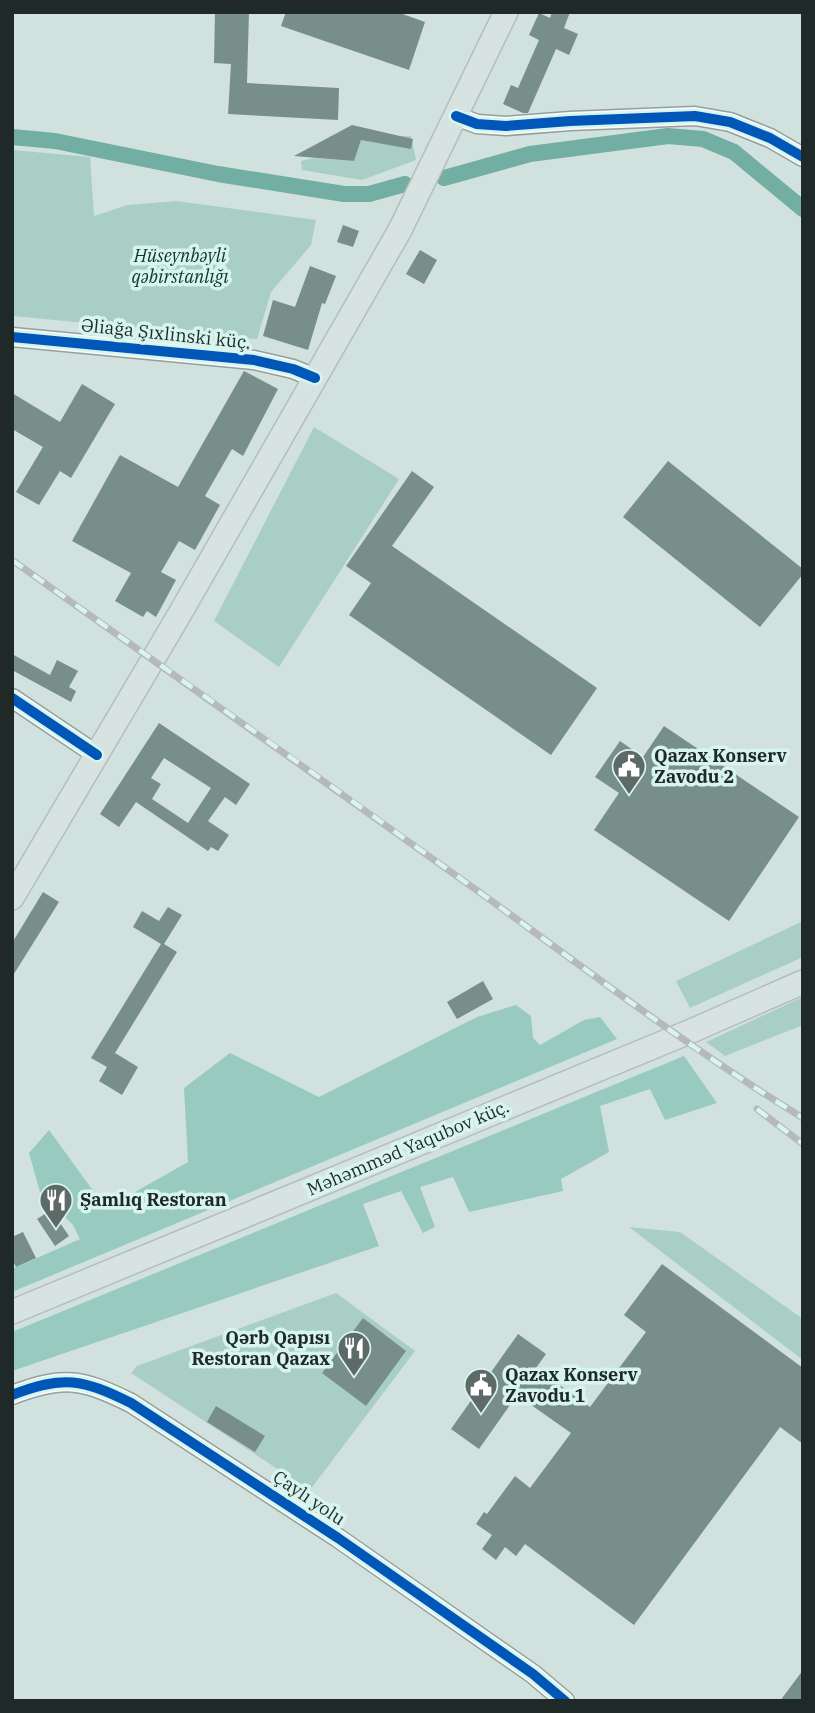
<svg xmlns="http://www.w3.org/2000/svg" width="815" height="1713" font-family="'IBM Plex Serif',serif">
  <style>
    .green { fill: #a8cec6 }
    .forest { fill: #98cac0 }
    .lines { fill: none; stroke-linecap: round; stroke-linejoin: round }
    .canal { stroke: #73aea3; stroke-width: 16 }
    .building { fill: #778e8b; fill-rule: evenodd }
    .minor-casing { stroke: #93a09e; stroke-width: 21 }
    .major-casing { stroke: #b5bebc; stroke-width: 26 }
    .minor { stroke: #f8fafa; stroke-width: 18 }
    .major { stroke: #d6e3e1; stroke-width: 23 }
    .rail-casing { stroke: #b6b9b9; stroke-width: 7 }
    .rail { stroke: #d7f5ee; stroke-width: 4.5; stroke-dasharray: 13; stroke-linecap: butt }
    .cycleway-casing { stroke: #d7f5ee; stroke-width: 15 }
    .cycleway { stroke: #0057b8; stroke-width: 10 }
    .labels { text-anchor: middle; stroke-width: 7; stroke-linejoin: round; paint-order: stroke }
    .park-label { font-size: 18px; font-style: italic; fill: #0f352e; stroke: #d7f5ee }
    .street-label { font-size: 18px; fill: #1f2a28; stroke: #d7f5ee }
    .poi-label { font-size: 18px; font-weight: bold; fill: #1f2a28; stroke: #d7f5ee; text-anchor: start }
  </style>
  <rect width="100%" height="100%" fill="#d1e1de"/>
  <g class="green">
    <path d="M 402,136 L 411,136 L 416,160 L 362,180 L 302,170 L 301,161 L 314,158 L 354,161 L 361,140 L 399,146 Z"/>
    <path d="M 12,150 L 90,157 L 94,216 L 128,205 L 176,201 L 316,220 L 311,245 L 271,292 L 257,339 L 12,316 Z"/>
    <path d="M 314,427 L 399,479 L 279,667 L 214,621 Z"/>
    <path d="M 803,921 L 803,957 L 690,1008 L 676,981 Z"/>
    <path d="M 803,997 L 803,1025 L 725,1056 L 706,1042 Z"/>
    <path d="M 629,1227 L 680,1232 L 803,1319 L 803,1360 Z"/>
    <path d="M 336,1293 L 415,1351 L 310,1490 L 131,1373 L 137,1366 Z"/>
  </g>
  <g class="forest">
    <path d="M 516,1005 L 531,1016 L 533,1038 L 540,1045 L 584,1020 L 600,1017 L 617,1039 L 12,1292 L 12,1269 L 80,1239 L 73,1225 L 40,1192 L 29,1153 L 49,1130 L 94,1192 L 107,1208 L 188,1162 L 184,1088 L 230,1053 L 319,1097 L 477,1017 Z"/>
    <path d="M 684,1056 L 717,1103 L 665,1120 L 650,1089 L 600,1106 L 609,1152 L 561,1179 L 563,1191 L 469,1212 L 453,1177 L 420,1187 L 435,1227 L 423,1233 L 401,1191 L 363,1204 L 379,1246 L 12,1371 L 12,1332 Z"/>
  </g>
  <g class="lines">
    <g class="canal">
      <path d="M 12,137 L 55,141 L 218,174 L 344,194 L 369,194 L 405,184"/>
      <path d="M 444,178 L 530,154 L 668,136 L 703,139 L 734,152 L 803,209"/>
    </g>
  </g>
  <g class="building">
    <path d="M 215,12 L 249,12 L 247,83 L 339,88 L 338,120 L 228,114 L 231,64 L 214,63 Z"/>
    <path d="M 286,12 L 397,12 L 425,22 L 409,70 L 281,26 Z"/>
    <path d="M 552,12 L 570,12 L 564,28 L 578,34 L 569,55 L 556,49 L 528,113 L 523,113 L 503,104 L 511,85 L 518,88 L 539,40 L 529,35 L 539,13 L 550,18 Z"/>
    <path d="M 352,125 L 413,139 L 411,149 L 361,140 L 354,161 L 294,156 Z"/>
    <path d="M 343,225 L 359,231 L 353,247 L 337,242 Z"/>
    <path d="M 420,250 L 437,260 L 424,284 L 406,274 Z"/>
    <path d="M 310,266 L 336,276 L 325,304 L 322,303 L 308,350 L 263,336 L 273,300 L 295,307 Z"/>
    <path d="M 244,371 L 278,389 L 243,456 L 232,449 L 205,496 L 220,505 L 195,550 L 179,541 L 161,572 L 176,580 L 156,617 L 147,611 L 143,617 L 115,601 L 131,573 L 72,541 L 120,455 L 178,487 Z"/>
    <path d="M 82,384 L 115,404 L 71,478 L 60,471 L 39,505 L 16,492 L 43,447 L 12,429 L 12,393 L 60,422 Z"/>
    <path d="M 668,461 L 803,569 L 803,574 L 760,627 L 623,517 Z"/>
    <path d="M 412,471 L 434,487 L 392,546 L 597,688 L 551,755 L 349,615 L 371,583 L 346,566 Z"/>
    <path d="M 12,654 L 50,675 L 57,660 L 78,671 L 69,687 L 76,691 L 71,702 L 12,670 Z"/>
    <path d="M 159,723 L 250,784 L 236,805 L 225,797 L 208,821 L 229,835 L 218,851 L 211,847 L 208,851 L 136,802 L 119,827 L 100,814 ZM 164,758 L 211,788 L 188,823 L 152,799 L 161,784 L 151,778 Z"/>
    <path d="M 664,726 L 799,817 L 729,921 L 594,830 L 619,793 L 595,777 L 620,741 L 643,757 Z"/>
    <path d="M 43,892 L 59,902 L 12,977 L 12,943 Z"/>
    <path d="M 168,907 L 182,915 L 164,944 L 177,952 L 115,1053 L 138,1067 L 122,1095 L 99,1081 L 107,1067 L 91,1058 L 161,944 L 133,927 L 142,911 L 159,921 Z"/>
    <path d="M 483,981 L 493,999 L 457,1019 L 447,1002 Z"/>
    <path d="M 51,1210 L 69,1236 L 55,1246 L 37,1219 Z"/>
    <path d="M 23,1232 L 36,1258 L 16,1267 L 12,1259 L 12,1237 Z"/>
    <path d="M 662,1264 L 803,1368 L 803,1444 L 780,1427 L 634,1625 L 525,1544 L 516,1556 L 505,1547 L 496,1560 L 482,1549 L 492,1535 L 476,1524 L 484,1512 L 487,1514 L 515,1476 L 530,1488 L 571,1433 L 517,1395 L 479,1449 L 451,1429 L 518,1334 L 546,1354 L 536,1368 L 590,1407 L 646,1332 L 624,1315 Z"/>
    <path d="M 363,1318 L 406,1351 L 366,1406 L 322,1373 Z"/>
    <path d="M 216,1406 L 265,1436 L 255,1452 L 207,1422 Z"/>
    <path d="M 803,1670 L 803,1701 L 780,1701 Z"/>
  </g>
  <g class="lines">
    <defs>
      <g id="minor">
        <path d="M 456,116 L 477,124 L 506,126 L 570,121 L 695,116 L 730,122 L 770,138 L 803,157"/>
        <path d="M 12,337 L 254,360 L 293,369 L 315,378"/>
        <path d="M 12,698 L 97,755"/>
        <path d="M 12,1395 C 64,1375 82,1379 131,1403 L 338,1538 L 533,1674 L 565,1701"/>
      </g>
      <g id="major">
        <path d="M 12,898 L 178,617 L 400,230 L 506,12"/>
        <path d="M 12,1312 L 689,1032 L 803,982"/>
      </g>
    </defs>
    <use href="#minor" class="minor-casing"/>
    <use href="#major" class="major-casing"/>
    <use href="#minor" class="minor"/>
    <use href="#major" class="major"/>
    <defs>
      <g id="rail">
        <path d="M 12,560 C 169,671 326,782 482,894 C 587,970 692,1050 803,1118"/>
        <path d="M 757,1109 L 803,1144"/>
      </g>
    </defs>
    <use href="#rail" class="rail-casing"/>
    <use href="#rail" class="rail"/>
    <defs>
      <g id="cycleway">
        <path d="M 456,116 L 477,124 L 506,126 L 570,121 L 695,116 L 730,122 L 770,138 L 803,157"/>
        <path d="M 12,337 L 254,360 L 293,369 L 315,378"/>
        <path d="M 12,698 L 97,755"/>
        <path d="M 12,1395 C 64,1375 82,1379 131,1403 L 338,1538 L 533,1674 L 565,1701"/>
      </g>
    </defs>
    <use href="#cycleway" class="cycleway-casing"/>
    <use href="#cycleway" class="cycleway"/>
  </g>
  <defs>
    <symbol id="civic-pin" viewBox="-11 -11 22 30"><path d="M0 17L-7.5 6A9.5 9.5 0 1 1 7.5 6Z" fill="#5d6a68" stroke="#d7f5ee"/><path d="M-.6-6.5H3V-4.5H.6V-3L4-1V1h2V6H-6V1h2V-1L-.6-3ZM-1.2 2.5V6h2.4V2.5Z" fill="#fff"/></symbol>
    <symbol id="restaurant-pin" viewBox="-11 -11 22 30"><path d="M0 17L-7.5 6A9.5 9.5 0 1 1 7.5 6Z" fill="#5d6a68" stroke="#d7f5ee"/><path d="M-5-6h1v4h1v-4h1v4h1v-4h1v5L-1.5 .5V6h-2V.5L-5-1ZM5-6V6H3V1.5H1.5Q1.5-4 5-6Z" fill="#fff"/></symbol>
  </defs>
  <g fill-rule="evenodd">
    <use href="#civic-pin" x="610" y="747" width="38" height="52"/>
    <use href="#restaurant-pin" x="37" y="1181" width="38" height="52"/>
    <use href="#restaurant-pin" x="335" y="1329" width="38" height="52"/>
    <use href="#civic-pin" x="462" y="1366" width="38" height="52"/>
  </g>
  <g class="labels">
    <g class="park-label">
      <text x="180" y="262">Hüseynbəyli<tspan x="180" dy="21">qəbirstanlığı</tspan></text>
    </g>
    <g class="street-label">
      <text transform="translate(166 334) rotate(6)" y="6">Əliağa Şıxlinski küç.</text>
      <text transform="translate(408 1148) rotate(-23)" y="6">Məhəmməd Yaqubov küç.</text>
      <text transform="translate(309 1498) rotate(34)" y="6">Çaylı yolu</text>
    </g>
    <g class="poi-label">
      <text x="654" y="762">Qazax Konserv<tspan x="654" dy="21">Zavodu 2</tspan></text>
      <text x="80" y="1206">Şamlıq Restoran</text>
      <text x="330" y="1344" text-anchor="end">Qərb Qapısı<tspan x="330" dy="21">Restoran Qazax</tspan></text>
      <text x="505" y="1381">Qazax Konserv<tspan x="505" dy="21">Zavodu 1</tspan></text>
    </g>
  </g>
  <rect width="815" height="1713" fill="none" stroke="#1f2a28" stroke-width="28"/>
</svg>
